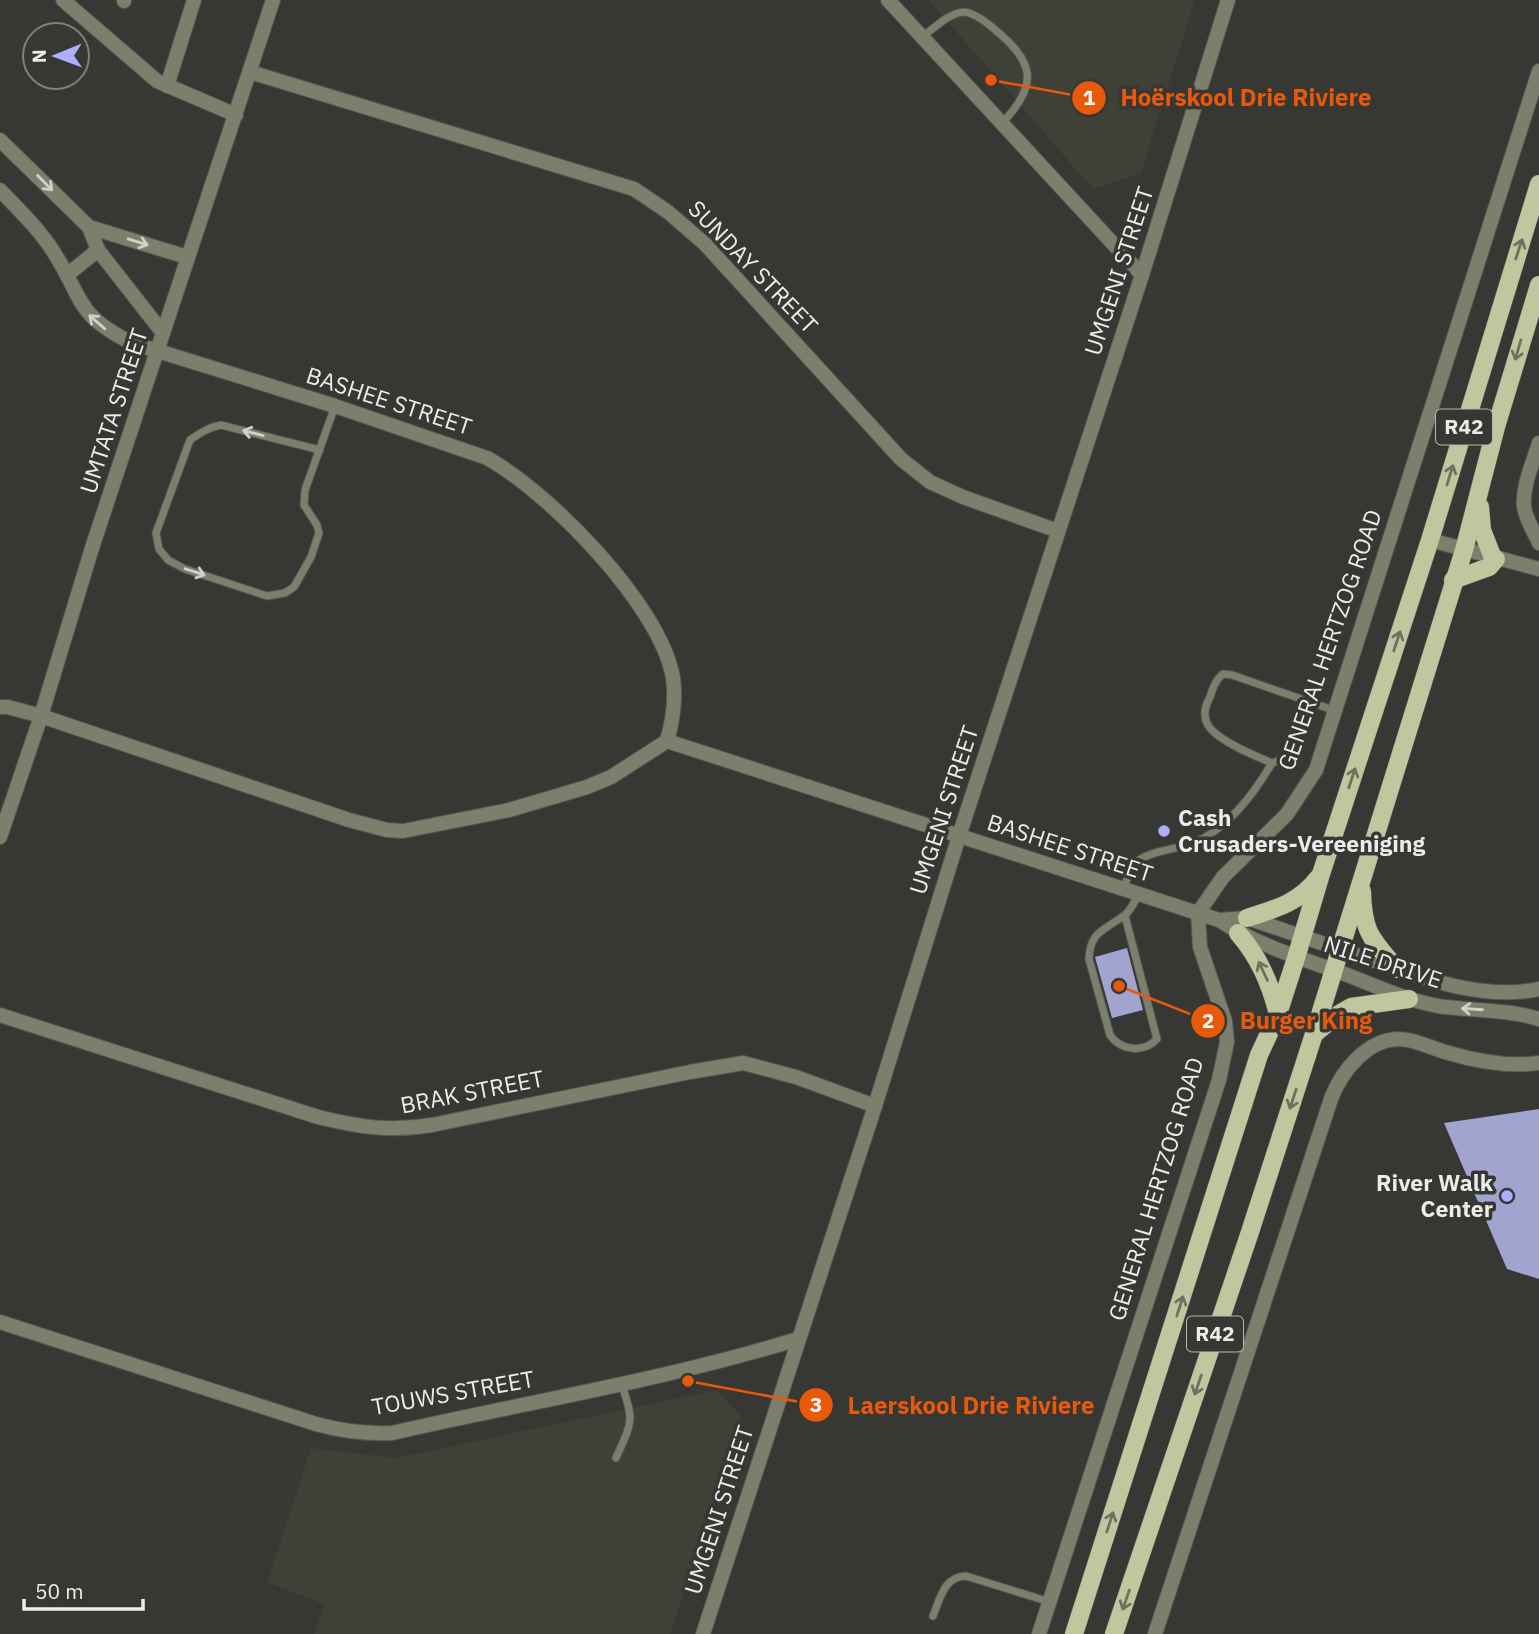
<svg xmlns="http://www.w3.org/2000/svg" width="1539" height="1634" font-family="'IBM Plex Sans',sans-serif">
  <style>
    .built { fill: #3f4036 }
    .building { fill: #a2a4d0 }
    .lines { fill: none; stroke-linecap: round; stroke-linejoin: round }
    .service-casing { stroke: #545551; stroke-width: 9 }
    .minor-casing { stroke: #545551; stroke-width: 16 }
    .primary-casing { stroke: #545551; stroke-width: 19 }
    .service { stroke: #7d7f6c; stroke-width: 7 }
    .minor { stroke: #7d7f6c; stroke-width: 14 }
    .primary { stroke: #c2c69e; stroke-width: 18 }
    .oneway { stroke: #d0d1ca }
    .oneway2 { stroke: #6f715e }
    .poi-dot { fill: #adaffb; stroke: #373834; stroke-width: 2.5 }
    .labels { text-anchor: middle; stroke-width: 7; stroke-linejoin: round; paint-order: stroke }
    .shield { fill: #373834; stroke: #b6b6b3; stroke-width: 2 }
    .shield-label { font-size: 21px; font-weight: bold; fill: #ececea }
    .street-label { font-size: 23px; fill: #ececea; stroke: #373834 }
    .poi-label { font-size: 23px; font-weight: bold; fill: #ececea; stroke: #373834; text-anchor: start }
    .leader { fill: none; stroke: #e8590c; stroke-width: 2.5 }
    .callout-dot { fill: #e8590c; stroke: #373834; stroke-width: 2.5 }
    .mark-label { font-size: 21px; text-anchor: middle; font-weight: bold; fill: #fff }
    .callout-label { font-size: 24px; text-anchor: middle; font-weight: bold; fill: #e8590c; stroke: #373834; stroke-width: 7; stroke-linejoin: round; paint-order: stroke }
  </style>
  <rect width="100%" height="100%" fill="#373834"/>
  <g class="built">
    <path d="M 929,0 L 1195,0 L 1141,173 L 1093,189 Z"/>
    <path d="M 716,1390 L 741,1416 L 670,1634 L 314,1634 L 324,1604 L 267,1582 L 311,1448 L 396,1458 Z"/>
  </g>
  <g class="building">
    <path d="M 1127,948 L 1143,1010 L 1112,1018 L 1095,957 Z"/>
    <path d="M 1539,1109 L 1539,1279 L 1507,1269 L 1444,1123 Z"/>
  </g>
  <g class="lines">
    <defs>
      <g id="service">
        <path d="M 922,37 C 933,29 950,12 964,12 C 974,13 986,22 993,28 C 1034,61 1040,84 1002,123"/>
        <path d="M 320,450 L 221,425 C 209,427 200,433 190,440 L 156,533 L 159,549 L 168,560 L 185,569 L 267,596 L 285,593 L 294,587 L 311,557 L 319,533 L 317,525 L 304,505 L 305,490 L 335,406"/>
        <path d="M 1303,700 L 1287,751 L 1281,760 L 1272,763 C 1255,756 1221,742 1210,728 C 1202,718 1205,706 1210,697 C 1213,688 1216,679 1223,674 L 1232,675 L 1336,711"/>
        <path d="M 1124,889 C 1127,879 1130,865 1139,860 C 1157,848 1183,850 1202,839 C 1232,823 1255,792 1272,763"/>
        <path d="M 1125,916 L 1157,1039 C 1144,1053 1121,1051 1110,1035 L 1089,959 C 1090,932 1103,931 1122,917 C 1130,913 1134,902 1139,894"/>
        <path d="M 616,1458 C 632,1422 635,1421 621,1383"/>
        <path d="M 933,1616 C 940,1599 944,1576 966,1576 L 1050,1602"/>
      </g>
      <g id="minor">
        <path d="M 63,0 L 157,81 L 236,115"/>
        <path d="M 888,0 L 1142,275"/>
        <path d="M 124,1 L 124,0"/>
        <path d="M 250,72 L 634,189 L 668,212 L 705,244 L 901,459 L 930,482 L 963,497 L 1058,531"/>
        <path d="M 167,86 L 194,0"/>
        <path d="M 0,140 L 89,227 L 98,250 L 163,333"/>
        <path d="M 0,190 C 19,210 38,228 53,251 C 84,299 74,314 132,343 L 335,406 L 487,458 C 549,492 661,606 673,678 C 676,699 673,720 667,741"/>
        <path d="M 89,227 L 187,257"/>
        <path d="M 67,275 L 98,250"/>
        <path d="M 1539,443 C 1533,463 1522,486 1524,507 C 1526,520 1534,531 1539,543"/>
        <path d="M 1430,540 L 1539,569"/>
        <path d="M 0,707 L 8,707 L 41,716 L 349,820 L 387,830 L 403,831 L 509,810 L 587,787 L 611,777 L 667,741 L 1219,920 C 1257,945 1300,958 1342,973 C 1374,985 1405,1000 1438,1006 C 1472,1011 1506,1009 1539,1019"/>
        <path d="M 0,837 L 41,716 L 92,548 L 273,0"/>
        <path d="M 1219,920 L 1247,918 C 1285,931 1322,943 1360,956 C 1417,975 1478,1002 1539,989"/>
        <path d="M 0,1015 L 318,1117 C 359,1127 390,1132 432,1125 L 690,1072 L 743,1063 L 796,1077 L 875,1106"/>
        <path d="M 0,1322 L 316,1424 C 341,1431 365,1434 392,1433 C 527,1402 665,1380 798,1339"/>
        <path d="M 703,1634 L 875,1106 L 959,836 L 1142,275 L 1228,0"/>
        <path d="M 1039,1634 L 1219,1080 L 1227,1042 L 1225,1021 L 1200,947 L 1198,913 L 1223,877 L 1287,814 L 1316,770 L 1539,71"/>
        <path d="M 1155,1634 L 1332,1096 C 1343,1070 1367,1040 1398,1039 C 1416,1039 1432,1049 1449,1053 C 1479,1062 1508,1067 1539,1063"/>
      </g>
      <g id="primary">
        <path d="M 1480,507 L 1482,530 L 1493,558"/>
        <path d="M 1453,580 L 1489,567 L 1496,559"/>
        <path d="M 1362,891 C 1363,933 1371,938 1397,969"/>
        <path d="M 1247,918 C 1275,909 1299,903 1318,878"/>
        <path d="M 1238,933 C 1259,957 1270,983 1278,1014"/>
        <path d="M 1314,1034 L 1339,1014 L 1351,1007 L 1409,999"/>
        <path d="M 1074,1634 L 1259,1055 L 1278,1014 L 1296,958 L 1321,874 L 1430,540 L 1539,184"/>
        <path d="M 1114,1634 L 1250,1232 L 1314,1034 L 1464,550 L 1496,427 L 1539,285"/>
      </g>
    </defs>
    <use href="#service" class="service-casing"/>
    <use href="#minor" class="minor-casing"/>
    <use href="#primary" class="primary-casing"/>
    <use href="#service" class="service"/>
    <use href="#minor" class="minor"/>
    <use href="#primary" class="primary"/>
  </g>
  <defs><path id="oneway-shaft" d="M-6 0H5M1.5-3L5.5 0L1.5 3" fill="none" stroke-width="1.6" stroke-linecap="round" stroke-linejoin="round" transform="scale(1.75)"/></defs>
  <g class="oneway">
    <use href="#oneway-shaft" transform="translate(45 183) rotate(45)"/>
    <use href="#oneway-shaft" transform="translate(138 242) rotate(17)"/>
    <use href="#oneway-shaft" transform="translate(97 322) rotate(-139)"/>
    <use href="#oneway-shaft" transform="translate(253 433) rotate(-166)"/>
    <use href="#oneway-shaft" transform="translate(195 572) rotate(18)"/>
    <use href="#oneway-shaft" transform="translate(1472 1009) rotate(-176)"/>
  </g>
  <g class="oneway2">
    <use href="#oneway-shaft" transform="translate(1519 249) rotate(-72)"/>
    <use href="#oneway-shaft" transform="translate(1518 350) rotate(106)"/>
    <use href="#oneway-shaft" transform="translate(1450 475) rotate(-73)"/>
    <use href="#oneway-shaft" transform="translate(1397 641) rotate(-72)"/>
    <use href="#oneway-shaft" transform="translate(1352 778) rotate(-72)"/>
    <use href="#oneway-shaft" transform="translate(1263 971) rotate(-115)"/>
    <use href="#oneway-shaft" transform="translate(1293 1099) rotate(108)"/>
    <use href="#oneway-shaft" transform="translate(1180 1306) rotate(-72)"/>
    <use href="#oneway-shaft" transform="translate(1198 1385) rotate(109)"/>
    <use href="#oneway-shaft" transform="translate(1110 1522) rotate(-72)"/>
    <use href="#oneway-shaft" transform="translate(1126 1600) rotate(109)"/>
  </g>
  <g class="poi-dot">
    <circle cx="1164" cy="831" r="7"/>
    <circle cx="1507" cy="1196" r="7"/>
  </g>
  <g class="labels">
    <g class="shield">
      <rect x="1436" y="409.5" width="56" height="35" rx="5"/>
      <rect x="1187" y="1316.5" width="56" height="35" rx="5"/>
    </g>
    <g class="shield-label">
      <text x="1464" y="434">R42</text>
      <text x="1215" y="1341">R42</text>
    </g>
    <g class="street-label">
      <text transform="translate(753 267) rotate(46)" y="8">SUNDAY STREET</text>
      <text transform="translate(1119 271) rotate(-72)" y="8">UMGENI STREET</text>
      <text transform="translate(389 401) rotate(18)" y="8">BASHEE STREET</text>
      <text transform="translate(114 411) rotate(-72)" y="8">UMTATA STREET</text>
      <text transform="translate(1330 640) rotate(-71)" y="8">GENERAL HERTZOG ROAD</text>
      <text transform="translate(944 810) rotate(-72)" y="8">UMGENI STREET</text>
      <text transform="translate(1070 848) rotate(18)" y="8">BASHEE STREET</text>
      <text transform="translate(1383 962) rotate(18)" y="8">NILE DRIVE</text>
      <text transform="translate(472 1092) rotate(-11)" y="8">BRAK STREET</text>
      <text transform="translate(1156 1189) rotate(-73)" y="8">GENERAL HERTZOG ROAD</text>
      <text transform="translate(453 1393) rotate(-10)" y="8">TOUWS STREET</text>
      <text transform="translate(719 1510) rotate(-72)" y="8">UMGENI STREET</text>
    </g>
    <g class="poi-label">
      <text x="1178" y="826">Cash<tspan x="1178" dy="26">Crusaders-Vereeniging</tspan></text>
      <text x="1493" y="1191" text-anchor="end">River Walk<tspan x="1493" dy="26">Center</tspan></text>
    </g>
  </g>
  <path class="leader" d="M991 80L1089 98M1119 986L1208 1021M688 1381L816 1405"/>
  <g class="callout-dot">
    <circle cx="991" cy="80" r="7"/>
    <circle cx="1119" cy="986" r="7"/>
    <circle cx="688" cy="1381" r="7"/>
    <circle cx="1089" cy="98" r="18"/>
    <circle cx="1208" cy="1021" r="18"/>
    <circle cx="816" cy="1405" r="18"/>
  </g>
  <g class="mark-label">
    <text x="1089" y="105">1</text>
    <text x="1208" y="1028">2</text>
    <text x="816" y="1412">3</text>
  </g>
  <g class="callout-label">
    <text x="1246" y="106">Hoërskool Drie Riviere</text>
    <text x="1306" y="1029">Burger King</text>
    <text x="971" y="1414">Laerskool Drie Riviere</text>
  </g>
  <g transform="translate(56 56) rotate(269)"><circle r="33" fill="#373834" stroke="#7f807d" stroke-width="2"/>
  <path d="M0-5L12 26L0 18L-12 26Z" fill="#adaffb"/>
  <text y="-10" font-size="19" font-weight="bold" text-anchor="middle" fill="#ececea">N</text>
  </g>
  <path d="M24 1599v10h119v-10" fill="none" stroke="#ececea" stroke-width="3.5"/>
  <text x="35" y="1599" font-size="21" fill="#ececea" stroke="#373834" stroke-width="5" paint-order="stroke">50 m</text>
</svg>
